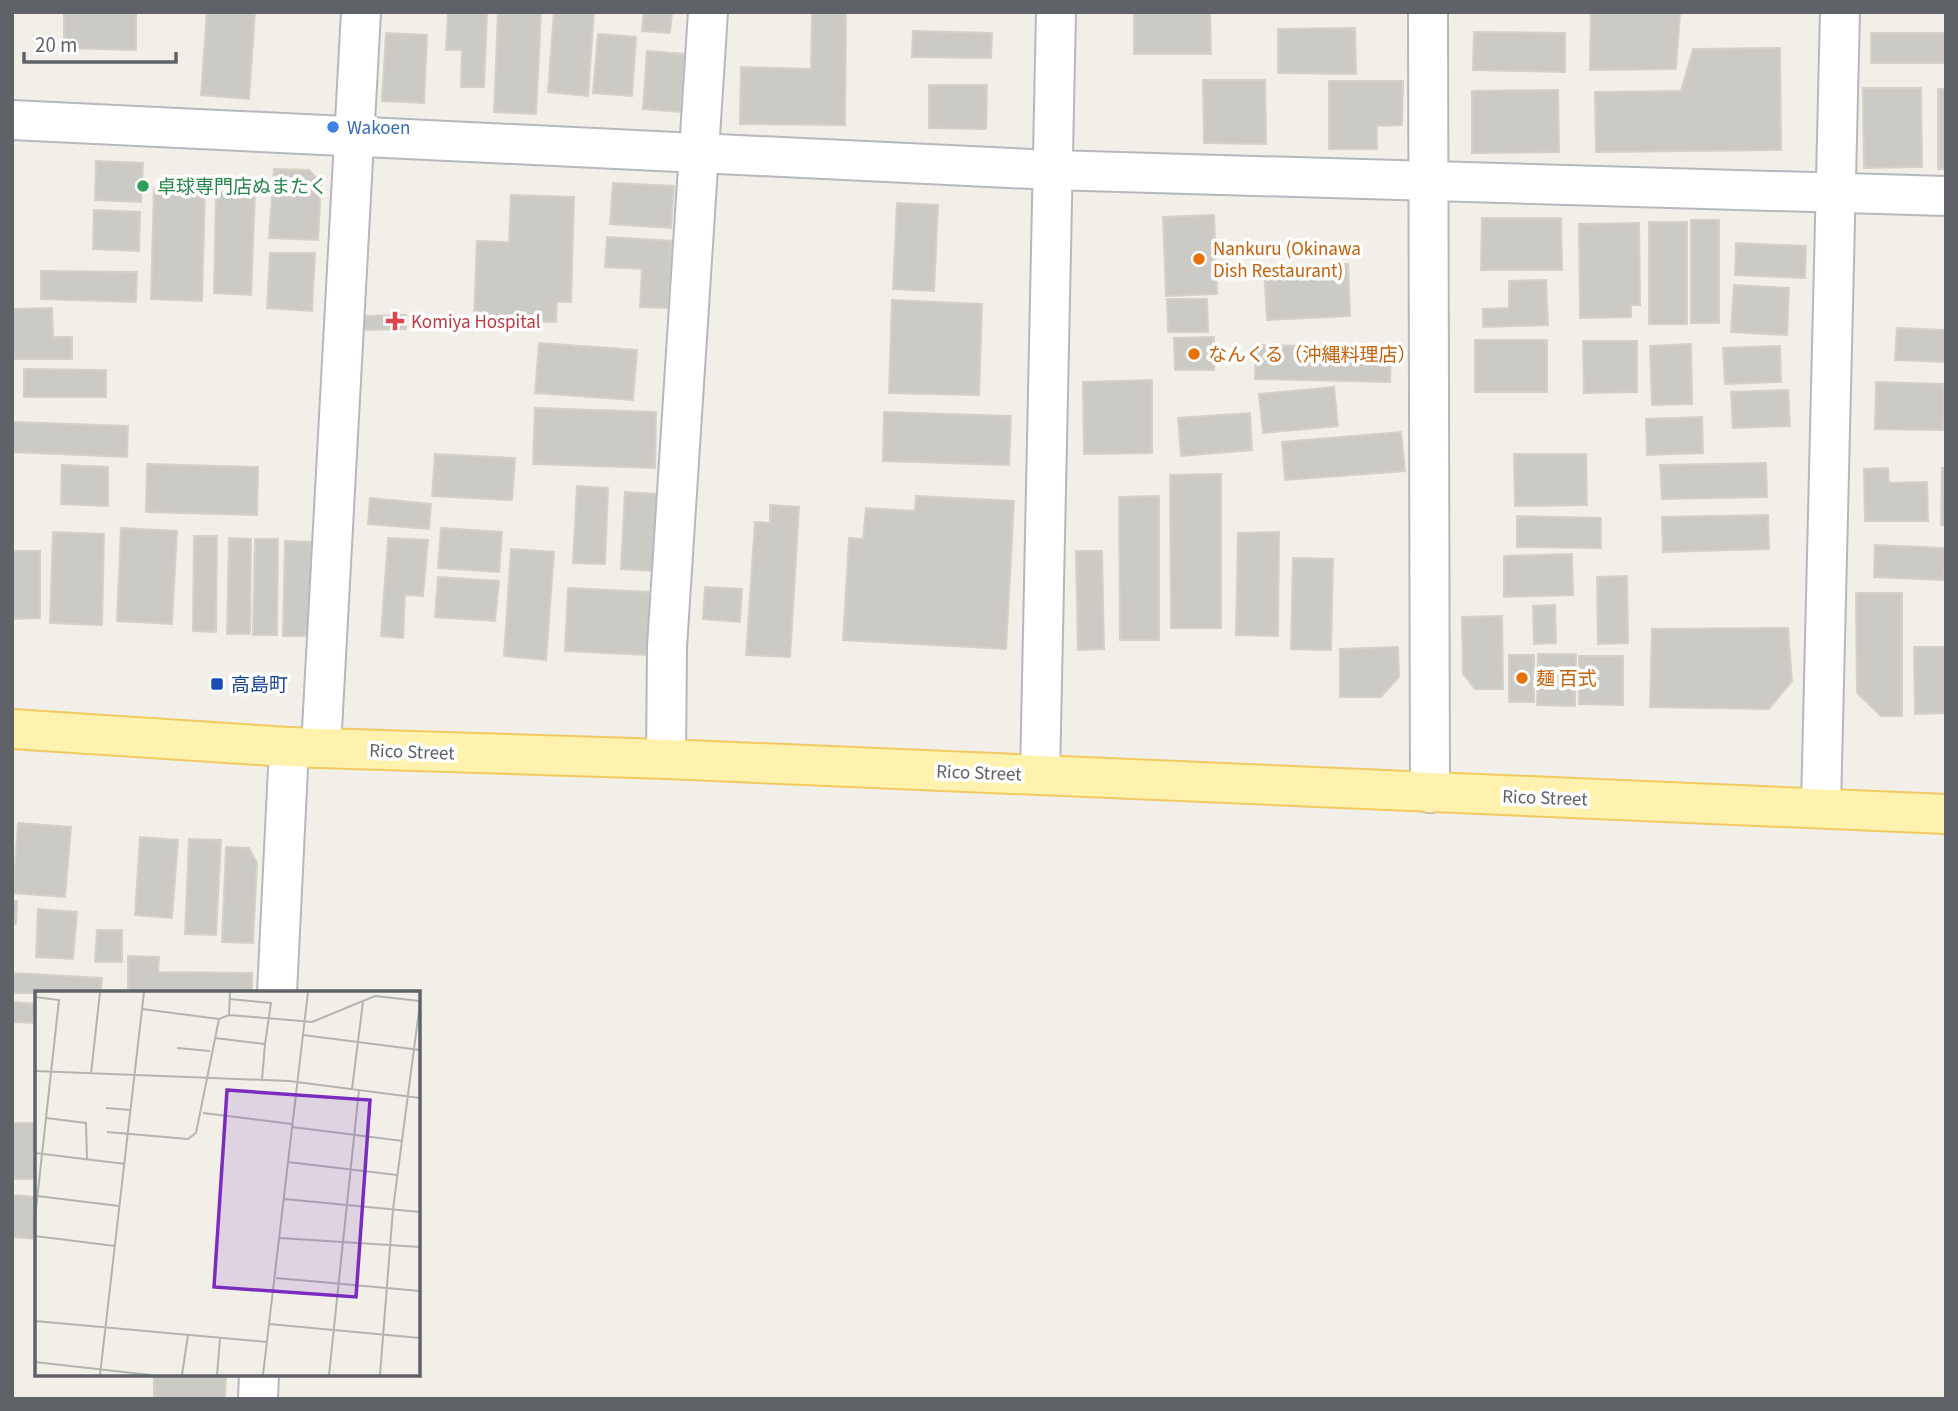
<svg xmlns="http://www.w3.org/2000/svg" width="1958" height="1411" font-family="'Source Sans 3','Noto Sans JP',sans-serif">
  <style>
    .building { fill: #cccac5; stroke: #d6d1c6; stroke-width: 2 }
    .lines { fill: none; stroke-linecap: round; stroke-linejoin: round }
    .minor-casing { stroke: #b5b8bc; stroke-width: 42 }
    .major-casing { stroke: #f2c960; stroke-width: 42 }
    .minor { stroke: #fff; stroke-width: 38 }
    .major { stroke: #fff2af; stroke-width: 38 }
    .shop-dot { fill: #3f7fe0; stroke: #fff; stroke-width: 2.5 }
    .leisure-dot { fill: #2e9e5b; stroke: #fff; stroke-width: 2.5 }
    .food-dot { fill: #e8710a; stroke: #fff; stroke-width: 2.5 }
    .health-dot { fill: #e0444e; stroke: #fff; stroke-width: 2.5 }
    .transit-dot { fill: #1a4fb4; stroke: #fff; stroke-width: 2.5 }
    .labels { text-anchor: middle; stroke-width: 7; stroke-linejoin: round; paint-order: stroke }
    .shop-label { font-size: 19px; fill: #366cbe; stroke: #fff; text-anchor: start }
    .leisure-label { font-size: 19px; fill: #27864d; stroke: #fff; text-anchor: start }
    .food-label { font-size: 19px; fill: #c56008; stroke: #fff; text-anchor: start }
    .health-label { font-size: 19px; fill: #be3a42; stroke: #fff; text-anchor: start }
    .transit-label { font-size: 19px; fill: #164399; stroke: #fff; text-anchor: start }
    .street-label { font-size: 19px; fill: #5f6368; stroke: #fff }
    .inset-road { fill: none; stroke: #b3b3b1; stroke-width: 2 }
    .view { fill: #7b2cbf; fill-opacity: 0.15; stroke: #7b2cbf; stroke-width: 3.5 }
    .inset-edge { fill: none; stroke: #5f6368; stroke-width: 3.5 }
  </style>
  <rect width="100%" height="100%" fill="#f1efe8"/>
  <g class="building">
    <path d="M 64,12 L 136,12 L 136,50 L 64,48 Z"/>
    <path d="M 207,12 L 255,12 L 249,99 L 201,95 Z"/>
    <path d="M 448,12 L 487,12 L 484,87 L 461,87 L 462,50 L 446,50 Z"/>
    <path d="M 498,12 L 541,12 L 536,114 L 494,112 Z"/>
    <path d="M 554,12 L 594,12 L 588,96 L 548,92 Z"/>
    <path d="M 644,12 L 672,12 L 670,33 L 642,31 Z"/>
    <path d="M 812,12 L 846,12 L 845,125 L 740,124 L 741,67 L 811,69 Z"/>
    <path d="M 1134,12 L 1210,12 L 1211,54 L 1134,54 Z"/>
    <path d="M 1591,12 L 1680,12 L 1676,69 L 1590,70 Z"/>
    <path d="M 1355,28 L 1356,74 L 1278,73 L 1278,29 Z"/>
    <path d="M 913,31 L 992,33 L 991,58 L 912,57 Z"/>
    <path d="M 1474,32 L 1565,33 L 1565,72 L 1473,70 Z"/>
    <path d="M 386,33 L 427,35 L 424,103 L 382,101 Z"/>
    <rect x="1871" y="33" width="75" height="30"/>
    <path d="M 598,34 L 636,37 L 632,96 L 593,93 Z"/>
    <path d="M 1780,48 L 1781,150 L 1596,152 L 1595,92 L 1681,91 L 1693,49 Z"/>
    <path d="M 647,51 L 685,54 L 681,112 L 643,109 Z"/>
    <path d="M 1203,80 L 1265,80 L 1266,144 L 1204,143 Z"/>
    <path d="M 1329,81 L 1403,81 L 1402,125 L 1377,126 L 1377,149 L 1329,149 Z"/>
    <path d="M 929,85 L 987,85 L 986,129 L 929,128 Z"/>
    <path d="M 1863,88 L 1921,88 L 1922,167 L 1864,168 Z"/>
    <rect x="1938" y="89" width="8" height="80"/>
    <path d="M 1558,90 L 1559,152 L 1472,153 L 1472,91 Z"/>
    <path d="M 96,161 L 143,163 L 141,202 L 95,200 Z"/>
    <path d="M 274,169 L 309,170 L 321,183 L 318,240 L 269,238 Z"/>
    <path d="M 613,183 L 674,186 L 671,228 L 610,224 Z"/>
    <path d="M 154,188 L 205,190 L 202,301 L 151,299 Z"/>
    <path d="M 216,192 L 255,193 L 251,295 L 214,293 Z"/>
    <path d="M 511,195 L 574,197 L 571,302 L 557,302 L 556,322 L 474,319 L 477,241 L 509,242 Z"/>
    <path d="M 897,203 L 938,205 L 934,291 L 893,289 Z"/>
    <path d="M 94,210 L 140,212 L 139,251 L 93,249 Z"/>
    <path d="M 1214,215 L 1217,294 L 1166,296 L 1163,217 Z"/>
    <path d="M 1482,218 L 1561,218 L 1562,270 L 1481,270 Z"/>
    <rect x="1691" y="220" width="28" height="103"/>
    <rect x="1649" y="222" width="38" height="102"/>
    <path d="M 1639,223 L 1640,305 L 1631,305 L 1631,317 L 1580,318 L 1579,224 Z"/>
    <path d="M 607,237 L 672,241 L 668,308 L 640,307 L 642,269 L 605,267 Z"/>
    <path d="M 1736,243 L 1806,246 L 1805,278 L 1735,275 Z"/>
    <path d="M 270,253 L 315,253 L 312,311 L 267,308 Z"/>
    <path d="M 1348,264 L 1350,316 L 1267,320 L 1264,267 Z"/>
    <path d="M 41,271 L 137,272 L 136,302 L 41,299 Z"/>
    <path d="M 1546,280 L 1548,325 L 1483,327 L 1483,309 L 1509,308 L 1509,281 Z"/>
    <path d="M 1734,285 L 1789,288 L 1787,335 L 1731,332 Z"/>
    <path d="M 1167,299 L 1207,299 L 1208,332 L 1168,332 Z"/>
    <path d="M 892,300 L 982,304 L 979,395 L 889,393 Z"/>
    <path d="M 52,308 L 53,337 L 72,337 L 72,359 L 12,359 L 12,309 Z"/>
    <path d="M 406,315 L 406,329 L 361,330 L 360,316 Z"/>
    <path d="M 1897,328 L 1946,330 L 1946,362 L 1895,360 Z"/>
    <path d="M 1214,337 L 1214,370 L 1175,370 L 1174,338 Z"/>
    <rect x="1475" y="340" width="72" height="52"/>
    <path d="M 1583,341 L 1637,341 L 1637,392 L 1584,393 Z"/>
    <path d="M 539,343 L 637,350 L 633,400 L 535,393 Z"/>
    <path d="M 1691,344 L 1692,404 L 1652,405 L 1650,346 Z"/>
    <path d="M 1256,345 L 1391,348 L 1390,382 L 1255,379 Z"/>
    <path d="M 1780,346 L 1781,382 L 1725,384 L 1723,348 Z"/>
    <path d="M 24,369 L 106,370 L 106,397 L 24,397 Z"/>
    <path d="M 1152,380 L 1152,453 L 1084,454 L 1083,382 Z"/>
    <path d="M 1876,382 L 1944,384 L 1943,430 L 1875,429 Z"/>
    <path d="M 1334,387 L 1338,426 L 1263,433 L 1259,394 Z"/>
    <path d="M 1788,390 L 1790,426 L 1733,428 L 1731,392 Z"/>
    <path d="M 535,408 L 656,412 L 655,468 L 533,464 Z"/>
    <path d="M 884,412 L 1011,416 L 1009,465 L 883,461 Z"/>
    <path d="M 1250,413 L 1252,450 L 1181,456 L 1178,418 Z"/>
    <path d="M 1702,417 L 1703,453 L 1647,455 L 1646,419 Z"/>
    <path d="M 12,422 L 128,426 L 127,457 L 12,452 Z"/>
    <path d="M 1401,432 L 1405,471 L 1285,480 L 1282,442 Z"/>
    <path d="M 435,454 L 515,458 L 512,500 L 432,496 Z"/>
    <path d="M 1514,454 L 1586,454 L 1587,505 L 1515,506 Z"/>
    <path d="M 1766,463 L 1767,497 L 1662,499 L 1660,465 Z"/>
    <path d="M 147,464 L 258,467 L 257,515 L 146,512 Z"/>
    <path d="M 62,465 L 108,467 L 108,506 L 61,504 Z"/>
    <path d="M 1888,468 L 1889,483 L 1927,482 L 1928,521 L 1865,521 L 1864,469 Z"/>
    <path d="M 1942,468 L 1946,468 L 1946,525 L 1941,525 Z"/>
    <path d="M 1221,474 L 1221,628 L 1171,628 L 1170,475 Z"/>
    <path d="M 577,486 L 608,488 L 605,564 L 573,563 Z"/>
    <path d="M 625,492 L 657,494 L 653,571 L 621,569 Z"/>
    <path d="M 916,496 L 1014,501 L 1006,649 L 843,640 L 849,538 L 863,539 L 866,508 L 915,511 Z"/>
    <path d="M 1159,496 L 1159,640 L 1120,640 L 1119,497 Z"/>
    <path d="M 370,498 L 431,504 L 429,529 L 368,524 Z"/>
    <path d="M 770,505 L 799,507 L 790,657 L 746,655 L 755,522 L 770,523 Z"/>
    <path d="M 1768,515 L 1769,549 L 1663,552 L 1662,517 Z"/>
    <path d="M 1517,516 L 1601,518 L 1601,548 L 1517,547 Z"/>
    <path d="M 121,528 L 177,531 L 172,624 L 117,621 Z"/>
    <path d="M 441,528 L 502,532 L 499,572 L 438,568 Z"/>
    <path d="M 53,532 L 104,534 L 102,625 L 50,623 Z"/>
    <path d="M 1279,532 L 1278,636 L 1236,635 L 1238,533 Z"/>
    <path d="M 194,536 L 217,536 L 216,632 L 193,631 Z"/>
    <path d="M 229,538 L 251,539 L 250,634 L 227,634 Z"/>
    <path d="M 388,538 L 428,540 L 423,596 L 405,595 L 403,638 L 381,636 Z"/>
    <path d="M 255,539 L 278,539 L 277,635 L 253,635 Z"/>
    <path d="M 285,541 L 312,542 L 310,636 L 283,636 Z"/>
    <path d="M 1875,545 L 1945,548 L 1944,580 L 1874,577 Z"/>
    <path d="M 511,549 L 554,552 L 546,660 L 504,656 Z"/>
    <path d="M 12,551 L 40,551 L 40,618 L 12,619 Z"/>
    <path d="M 1076,551 L 1102,551 L 1104,649 L 1078,650 Z"/>
    <path d="M 1572,554 L 1573,595 L 1504,597 L 1504,556 Z"/>
    <path d="M 1293,558 L 1333,559 L 1331,650 L 1291,649 Z"/>
    <path d="M 1627,576 L 1628,643 L 1598,644 L 1597,577 Z"/>
    <path d="M 438,577 L 499,581 L 495,621 L 435,617 Z"/>
    <path d="M 705,587 L 742,589 L 740,622 L 703,619 Z"/>
    <path d="M 568,588 L 650,592 L 647,655 L 565,651 Z"/>
    <path d="M 1856,593 L 1902,593 L 1902,716 L 1881,716 L 1857,693 Z"/>
    <path d="M 1555,605 L 1556,643 L 1534,644 L 1533,606 Z"/>
    <path d="M 1502,616 L 1503,689 L 1475,689 L 1463,674 L 1462,617 Z"/>
    <path d="M 1788,628 L 1792,681 L 1769,709 L 1650,707 L 1652,629 Z"/>
    <path d="M 1398,647 L 1399,677 L 1381,697 L 1340,697 L 1340,649 Z"/>
    <path d="M 1914,647 L 1946,647 L 1946,713 L 1915,714 Z"/>
    <path d="M 1538,654 L 1576,654 L 1575,706 L 1537,705 Z"/>
    <rect x="1509" y="655" width="25" height="47"/>
    <path d="M 1579,656 L 1623,656 L 1623,705 L 1579,704 Z"/>
    <path d="M 18,823 L 71,827 L 65,897 L 13,893 Z"/>
    <path d="M 140,837 L 178,840 L 172,918 L 135,915 Z"/>
    <path d="M 189,839 L 221,840 L 216,935 L 185,934 Z"/>
    <path d="M 226,847 L 249,848 L 257,863 L 253,943 L 222,942 Z"/>
    <path d="M 12,901 L 17,901 L 16,924 L 12,924 Z"/>
    <path d="M 38,909 L 77,912 L 73,959 L 36,957 Z"/>
    <path d="M 97,930 L 122,930 L 122,962 L 95,962 Z"/>
    <path d="M 128,956 L 159,957 L 158,972 L 252,973 L 252,992 L 128,993 Z"/>
    <path d="M 12,973 L 102,978 L 101,993 L 12,993 Z"/>
    <path d="M 12,1002 L 37,1004 L 37,1023 L 12,1022 Z"/>
    <rect x="12" y="1123" width="25" height="56"/>
    <path d="M 12,1195 L 37,1197 L 37,1239 L 12,1237 Z"/>
    <path d="M 154,1374 L 226,1374 L 225,1399 L 154,1399 Z"/>
  </g>
  <g class="lines">
    <defs>
      <g id="minor">
        <path d="M 1428,12 L 1430,793"/>
        <path d="M 12,120 L 1052,170 L 1946,196"/>
        <path d="M 321,748 L 361,12"/>
        <path d="M 666,759 L 667,647 L 708,12"/>
        <path d="M 1040,775 L 1056,12"/>
        <path d="M 1821,807 L 1840,12"/>
        <path d="M 277,993 L 289,747"/>
        <path d="M 258,1399 L 259,1374"/>
      </g>
      <path id="major" d="M 12,729 L 289,747 L 666,759 L 1946,814"/>
    </defs>
    <use href="#minor" class="minor-casing"/>
    <use href="#major" class="major-casing"/>
    <use href="#minor" class="minor"/>
    <use href="#major" class="major"/>
  </g>
  <circle class="shop-dot" cx="333" cy="127" r="7"/>
  <circle class="leisure-dot" cx="143" cy="186" r="7"/>
  <g class="food-dot">
    <circle cx="1199" cy="259" r="7"/>
    <circle cx="1194" cy="354" r="7"/>
    <circle cx="1522" cy="678" r="7"/>
  </g>
  <path class="health-dot" d="M391.5 310.5h7v7h7v7h-7v7h-7v-7h-7v-7h7z"/>
  <rect class="transit-dot" x="210" y="677" width="14" height="14" rx="3.5"/>
  <g class="labels">
    <g class="shop-label">
      <text x="347" y="134">Wakoen</text>
    </g>
    <g class="leisure-label">
      <text x="157" y="193">卓球専門店ぬまたく</text>
    </g>
    <g class="food-label">
      <text x="1213" y="255">Nankuru (Okinawa<tspan x="1213" dy="22">Dish Restaurant)</tspan></text>
      <text x="1208" y="361">なんくる（沖縄料理店）</text>
      <text x="1536" y="685">麺 百式</text>
    </g>
    <g class="health-label">
      <text x="411" y="328">Komiya Hospital</text>
    </g>
    <g class="transit-label">
      <text x="231" y="691">高島町</text>
    </g>
    <g class="street-label">
      <text transform="translate(412 751) rotate(2)" y="7">Rico Street</text>
      <text transform="translate(979 772) rotate(2)" y="7">Rico Street</text>
      <text transform="translate(1545 797) rotate(2)" y="7">Rico Street</text>
    </g>
  </g>
  <g transform="translate(35 991)">
    <rect width="385" height="385" fill="#f1efe8"/>
    <path class="inset-road" d="M 0,6 L 24,9 L 0,227M 194,8 L 236,12 L 230,53M 107,18 L 184,28 L 194,24 L 277,31 L 340,5 L 385,10M 194,24 L 195,1M 268,44 L 385,59M 180,47 L 230,53 L 227,89M 142,57 L 175,60M 0,80 L 254,90 L 385,107M 56,83 L 65,1M 317,98 L 328,11M 71,117 L 96,119M 168,122 L 257,133M 11,127 L 51,132 L 52,168M 257,136 L 368,150M 72,141 L 153,148 L 161,142 L 184,28M 0,162 L 90,173M 253,171 L 362,184M 2,205 L 84,215M 249,208 L 385,221M 0,245 L 80,255M 245,247 L 385,256M 241,287 L 385,300M 0,330 L 232,351M 234,333 L 385,347M 0,371 L 115,384M 65,384 L 109,1M 147,384 L 153,344M 182,384 L 185,348M 228,384 L 273,1M 294,384 L 324,99M 345,384 L 358,218 L 385,12"/>
    <path class="view" d="M 192,99 L 335,109 L 321,306 L 179,296 Z"/>
    <rect width="385" height="385" class="inset-edge"/>
  </g>
  <rect width="1958" height="1411" fill="none" stroke="#5f6368" stroke-width="28"/>
  <path d="M24 52v10h152v-10" fill="none" stroke="#5f6368" stroke-width="3.5"/>
  <text x="35" y="52" font-size="21" fill="#5f6368" stroke="#ffffff" stroke-width="5" paint-order="stroke">20 m</text>
</svg>
